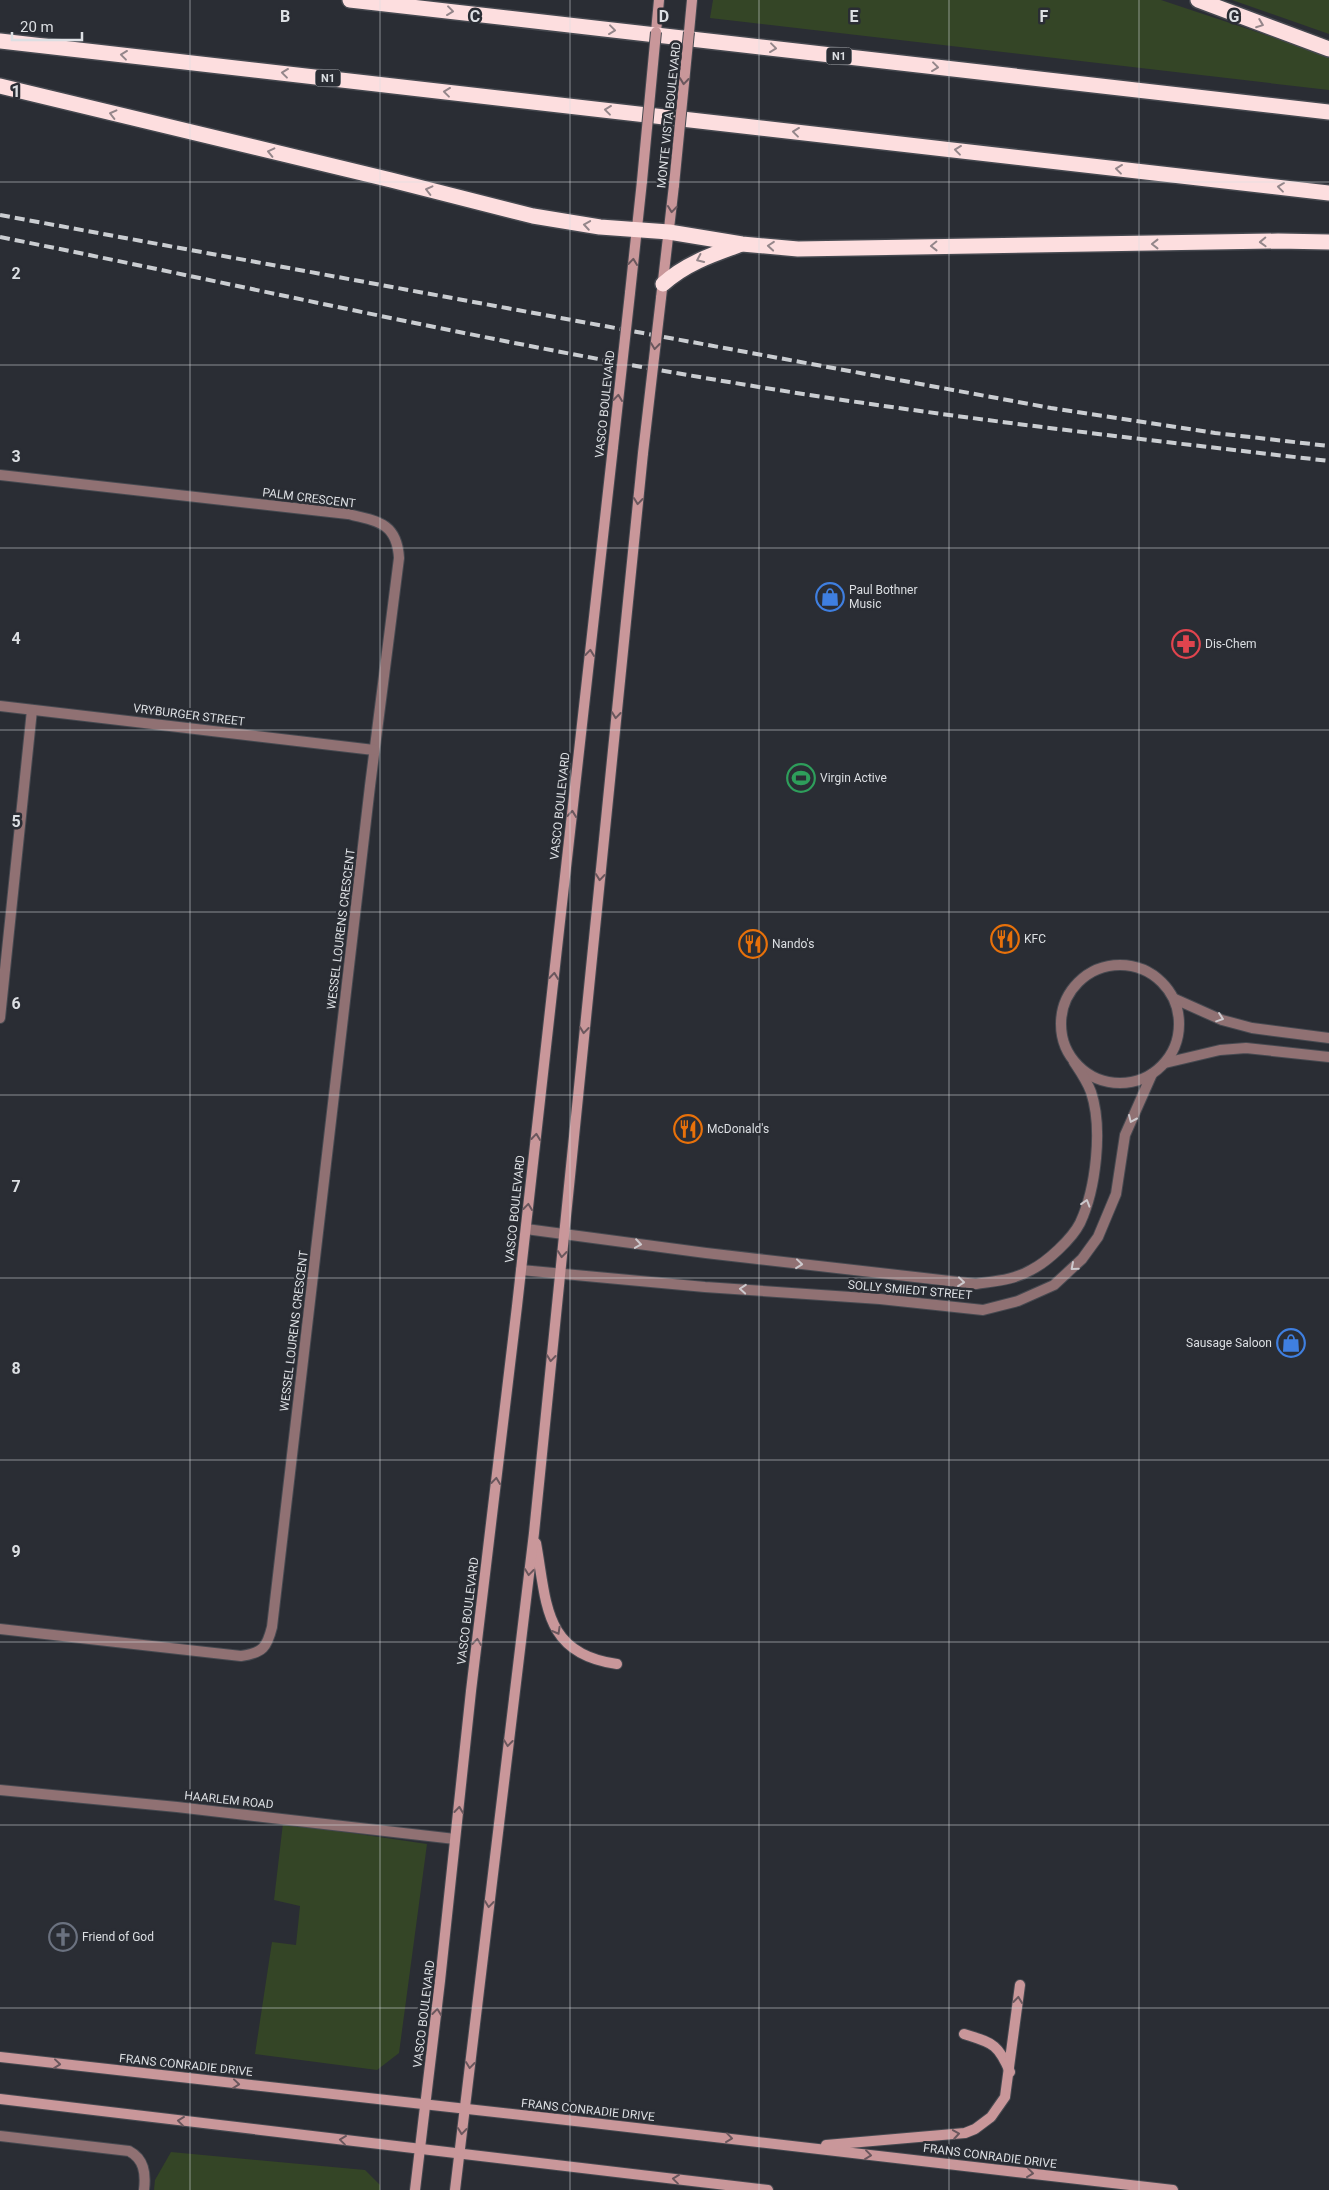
<svg xmlns="http://www.w3.org/2000/svg" width="1329" height="2190" font-family="Roboto,sans-serif">
  <style>
    .green { fill: #344526 }
    .lines { fill: none; stroke-linecap: round; stroke-linejoin: round }
    .street-casing { stroke: #464950; stroke-width: 12 }
    .secondary-casing { stroke: #464950; stroke-width: 12 }
    .highway-casing { stroke: #464950; stroke-width: 18 }
    .street { stroke: #907173; stroke-width: 10 }
    .secondary { stroke: #c9979a; stroke-width: 10 }
    .highway { stroke: #fddedf; stroke-width: 15 }
    .rail { stroke: #cacdd1; stroke-width: 4; stroke-dasharray: 10 5; stroke-linecap: butt }
    .secondary-bridge-casing { stroke: #464950; stroke-width: 12; stroke-linecap: butt }
    .secondary-bridge { stroke: #c9979a; stroke-width: 10 }
    .oneway { stroke: #94868a }
    .oneway2 { stroke: #6a575d }
    .oneway3 { stroke: #cdc9cd }
    .grid { fill: none; stroke: #dcdfe3; stroke-width: 1; stroke-opacity: 0.55 }
    .labels { text-anchor: middle; stroke-width: 5; stroke-linejoin: round; paint-order: stroke }
    .shield { fill: #2a2d34; stroke: #a7aaae; stroke-width: 1 }
    .shield-label { font-size: 11px; font-weight: bold; fill: #dcdfe3 }
    .street-label { font-size: 12px; fill: #dcdfe3; stroke: #2a2d34 }
    .poi-label { font-size: 12px; fill: #dcdfe3; stroke: #2a2d34; text-anchor: start }
    .grid-label { font-size: 16px; text-anchor: middle; font-weight: bold; fill: #dcdfe3; stroke: #2a2d34; stroke-width: 5; stroke-linejoin: round; paint-order: stroke }
  </style>
  <rect width="100%" height="100%" fill="#2a2d34"/>
  <g class="green">
    <path d="M 713,0 L 1161,0 L 1329,56 L 1329,90 L 710,18 Z"/>
    <path d="M 1232,0 L 1329,0 L 1329,34 Z"/>
    <path d="M 283,1823 L 427,1844 L 399,2053 L 377,2070 L 255,2054 L 272,1942 L 296,1945 L 300,1906 L 274,1900 Z"/>
    <path d="M 171,2152 L 365,2170 L 380,2185 L 380,2190 L 154,2190 L 155,2180 Z"/>
  </g>
  <g class="lines">
    <defs>
      <g id="street">
        <path d="M 0,475 L 348,514 C 378,521 397,523 399,558 L 370,786 L 272,1627 C 267,1647 263,1653 241,1656 L 0,1629"/>
        <path d="M 0,706 L 374,750"/>
        <circle cx="1120" cy="1024" r="59"/>
        <path d="M 1175,999 L 1222,1020 L 1252,1028 L 1329,1038"/>
        <path d="M 0,1018 L 32,710"/>
        <path d="M 1165,1063 L 1220,1050 L 1246,1048 L 1329,1057"/>
        <path d="M 526,1229 L 706,1253 L 976,1284 C 995,1281 1014,1280 1031,1270 C 1047,1262 1072,1239 1080,1223 C 1096,1189 1103,1128 1091,1092 C 1087,1081 1080,1071 1074,1062"/>
        <path d="M 521,1270 L 705,1287 L 880,1299 L 983,1310 L 1018,1301 L 1054,1285 L 1082,1259 L 1098,1237 L 1116,1194 L 1125,1135 L 1152,1074"/>
        <path d="M 0,1790 L 177,1807 L 455,1839"/>
        <path d="M 0,2136 L 129,2151 C 144,2159 146,2173 144,2190"/>
      </g>
      <g id="secondary">
        <path d="M 656,32 L 659,0"/>
        <path d="M 689,32 L 692,0"/>
        <path d="M 630,293 L 642,181"/>
        <path d="M 661,298 L 674,185"/>
        <path d="M 536,1543 C 547,1603 543,1654 617,1664"/>
        <path d="M 964,2034 C 992,2043 998,2043 1010,2072"/>
        <path d="M 0,2057 L 593,2123 L 1173,2190"/>
        <path d="M 0,2099 L 768,2190"/>
        <path d="M 826,2145 L 965,2133 L 975,2129 L 991,2117 L 1005,2097 L 1020,1985"/>
        <path d="M 415,2190 L 440,1981 L 471,1691 L 517,1306 L 613,447"/>
        <path d="M 455,2190 L 534,1533 L 643,453"/>
      </g>
      <g id="highway">
        <path d="M 350,0 L 1329,112"/>
        <path d="M 1198,0 L 1329,49"/>
        <path d="M 0,41 L 1329,193"/>
        <path d="M 0,86 L 391,180 L 533,216 L 600,227 L 669,232 L 742,244 L 798,249 L 1278,241 L 1329,242"/>
        <path d="M 663,284 C 685,264 711,255 739,245"/>
      </g>
    </defs>
    <use href="#street" class="street-casing"/>
    <use href="#secondary" class="secondary-casing"/>
    <use href="#highway" class="highway-casing"/>
    <use href="#street" class="street"/>
    <use href="#secondary" class="secondary"/>
    <use href="#highway" class="highway"/>
    <g class="rail">
      <path d="M 0,215 L 1051,408 L 1215,433 L 1329,446"/>
      <path d="M 0,237 C 237,284 473,339 711,379 C 916,414 1122,437 1329,461"/>
    </g>
    <defs>
      <g id="secondary-bridge">
        <path d="M 642,181 L 656,32"/>
        <path d="M 674,185 L 689,32"/>
        <path d="M 613,447 L 630,293"/>
        <path d="M 643,453 L 661,298"/>
      </g>
    </defs>
    <use href="#secondary-bridge" class="secondary-bridge-casing"/>
    <use href="#secondary-bridge" class="secondary-bridge"/>
  </g>
  <defs><path id="oneway-chevron" d="M-2-3.5L2.5 0L-2 3.5" fill="none" stroke-width="1.6" stroke-linecap="round" stroke-linejoin="round" transform="scale(1.25)"/></defs>
  <g class="oneway">
    <use href="#oneway-chevron" transform="translate(450 11) rotate(7)"/>
    <use href="#oneway-chevron" transform="translate(1260 24) rotate(21)"/>
    <use href="#oneway-chevron" transform="translate(612 30) rotate(7)"/>
    <use href="#oneway-chevron" transform="translate(773 48) rotate(7)"/>
    <use href="#oneway-chevron" transform="translate(124 55) rotate(-173)"/>
    <use href="#oneway-chevron" transform="translate(935 67) rotate(7)"/>
    <use href="#oneway-chevron" transform="translate(285 73) rotate(-173)"/>
    <use href="#oneway-chevron" transform="translate(447 92) rotate(-173)"/>
    <use href="#oneway-chevron" transform="translate(608 110) rotate(-173)"/>
    <use href="#oneway-chevron" transform="translate(113 114) rotate(-166)"/>
    <use href="#oneway-chevron" transform="translate(796 132) rotate(-173)"/>
    <use href="#oneway-chevron" transform="translate(958 150) rotate(-173)"/>
    <use href="#oneway-chevron" transform="translate(271 152) rotate(-167)"/>
    <use href="#oneway-chevron" transform="translate(1119 169) rotate(-173)"/>
    <use href="#oneway-chevron" transform="translate(1281 187) rotate(-173)"/>
    <use href="#oneway-chevron" transform="translate(429 190) rotate(-166)"/>
    <use href="#oneway-chevron" transform="translate(587 225) rotate(-171)"/>
    <use href="#oneway-chevron" transform="translate(1263 242) rotate(178)"/>
    <use href="#oneway-chevron" transform="translate(1155 244) rotate(180)"/>
    <use href="#oneway-chevron" transform="translate(771 246) rotate(-175)"/>
    <use href="#oneway-chevron" transform="translate(934 246) rotate(179)"/>
    <use href="#oneway-chevron" transform="translate(700 259) rotate(155)"/>
  </g>
  <g class="oneway2">
    <use href="#oneway-chevron" transform="translate(684 81) rotate(96)"/>
    <use href="#oneway-chevron" transform="translate(672 209) rotate(96)"/>
    <use href="#oneway-chevron" transform="translate(633 262) rotate(-84)"/>
    <use href="#oneway-chevron" transform="translate(655 346) rotate(97)"/>
    <use href="#oneway-chevron" transform="translate(618 398) rotate(-84)"/>
    <use href="#oneway-chevron" transform="translate(638 501) rotate(96)"/>
    <use href="#oneway-chevron" transform="translate(590 653) rotate(-84)"/>
    <use href="#oneway-chevron" transform="translate(616 715) rotate(96)"/>
    <use href="#oneway-chevron" transform="translate(572 814) rotate(-84)"/>
    <use href="#oneway-chevron" transform="translate(600 877) rotate(96)"/>
    <use href="#oneway-chevron" transform="translate(554 976) rotate(-84)"/>
    <use href="#oneway-chevron" transform="translate(584 1030) rotate(96)"/>
    <use href="#oneway-chevron" transform="translate(536 1137) rotate(-84)"/>
    <use href="#oneway-chevron" transform="translate(528 1207) rotate(-83)"/>
    <use href="#oneway-chevron" transform="translate(562 1254) rotate(96)"/>
    <use href="#oneway-chevron" transform="translate(551 1358) rotate(96)"/>
    <use href="#oneway-chevron" transform="translate(496 1481) rotate(-83)"/>
    <use href="#oneway-chevron" transform="translate(529 1572) rotate(97)"/>
    <use href="#oneway-chevron" transform="translate(557 1631) rotate(61)"/>
    <use href="#oneway-chevron" transform="translate(477 1642) rotate(-83)"/>
    <use href="#oneway-chevron" transform="translate(508 1743) rotate(97)"/>
    <use href="#oneway-chevron" transform="translate(459 1810) rotate(-84)"/>
    <use href="#oneway-chevron" transform="translate(489 1904) rotate(97)"/>
    <use href="#oneway-chevron" transform="translate(1018 2000) rotate(-83)"/>
    <use href="#oneway-chevron" transform="translate(437 2012) rotate(-83)"/>
    <use href="#oneway-chevron" transform="translate(57 2064) rotate(6)"/>
    <use href="#oneway-chevron" transform="translate(470 2065) rotate(97)"/>
    <use href="#oneway-chevron" transform="translate(236 2084) rotate(6)"/>
    <use href="#oneway-chevron" transform="translate(181 2121) rotate(-173)"/>
    <use href="#oneway-chevron" transform="translate(462 2131) rotate(96)"/>
    <use href="#oneway-chevron" transform="translate(956 2134) rotate(-9)"/>
    <use href="#oneway-chevron" transform="translate(729 2138) rotate(7)"/>
    <use href="#oneway-chevron" transform="translate(343 2140) rotate(-173)"/>
    <use href="#oneway-chevron" transform="translate(868 2155) rotate(7)"/>
    <use href="#oneway-chevron" transform="translate(1030 2173) rotate(7)"/>
    <use href="#oneway-chevron" transform="translate(676 2179) rotate(-173)"/>
  </g>
  <g class="oneway3">
    <use href="#oneway-chevron" transform="translate(1220 1018) rotate(19)"/>
    <use href="#oneway-chevron" transform="translate(1132 1119) rotate(114)"/>
    <use href="#oneway-chevron" transform="translate(1086 1203) rotate(-73)"/>
    <use href="#oneway-chevron" transform="translate(638 1244) rotate(8)"/>
    <use href="#oneway-chevron" transform="translate(799 1264) rotate(6)"/>
    <use href="#oneway-chevron" transform="translate(1074 1267) rotate(139)"/>
    <use href="#oneway-chevron" transform="translate(961 1282) rotate(6)"/>
    <use href="#oneway-chevron" transform="translate(743 1289) rotate(-176)"/>
  </g>
  <path class="grid" d="M 190,0 L 190,2190M 380,0 L 380,2190M 570,0 L 570,2190M 759,0 L 759,2190M 949,0 L 949,2190M 1139,0 L 1139,2190M 0,182 L 1329,182M 0,365 L 1329,365M 0,548 L 1329,548M 0,730 L 1329,730M 0,912 L 1329,912M 0,1095 L 1329,1095M 0,1278 L 1329,1278M 0,1460 L 1329,1460M 0,1642 L 1329,1642M 0,1825 L 1329,1825M 0,2008 L 1329,2008"/>
  <defs>
    <symbol id="shop-ring" viewBox="-11 -11 22 22"><circle r="9.5" fill="#2a2d34" stroke="#3f7fe0" stroke-width="1.5"/><path d="M-5-2.5h2.3a2.7 3.5 0 0 1 5.4 0H5L5.5 6h-11ZM-1.5-2.5h3a1.5 2.3 0 0 0-3 0Z" fill="#3f7fe0"/></symbol>
    <symbol id="pharmacy-ring" viewBox="-11 -11 22 22"><circle r="9.5" fill="#2a2d34" stroke="#e0444e" stroke-width="1.5"/><path d="M-2-6h4v4h4v4h-4v4h-4v-4h-4v-4h4Z" fill="#e0444e"/></symbol>
    <symbol id="stadium-ring" viewBox="-11 -11 22 22"><circle r="9.5" fill="#2a2d34" stroke="#2e9e5b" stroke-width="1.5"/><path d="M0-5a6.5 5 0 1 0 0 10a6.5 5 0 1 0 0-10ZM-3.5-1.8h7v3.6h-7Z" fill="#2e9e5b"/></symbol>
    <symbol id="restaurant-ring" viewBox="-11 -11 22 22"><circle r="9.5" fill="#2a2d34" stroke="#e8710a" stroke-width="1.5"/><path d="M-5-6h1v4h1v-4h1v4h1v-4h1v5L-1.5 .5V6h-2V.5L-5-1ZM5-6V6H3V1.5H1.5Q1.5-4 5-6Z" fill="#e8710a"/></symbol>
    <symbol id="church-ring" viewBox="-11 -11 22 22"><circle r="9.5" fill="#2a2d34" stroke="#6b7280" stroke-width="1.5"/><path d="M-1.2-6h2.4v3.5h3.3v2.4h-3.3V6h-2.4V-.1h-3.3v-2.4h3.3Z" fill="#6b7280"/></symbol>
  </defs>
  <g fill-rule="evenodd">
    <use href="#shop-ring" x="814" y="581" width="32" height="32"/>
    <use href="#pharmacy-ring" x="1170" y="628" width="32" height="32"/>
    <use href="#stadium-ring" x="785" y="762" width="32" height="32"/>
    <use href="#restaurant-ring" x="989" y="923" width="32" height="32"/>
    <use href="#restaurant-ring" x="737" y="928" width="32" height="32"/>
    <use href="#restaurant-ring" x="672" y="1113" width="32" height="32"/>
    <use href="#shop-ring" x="1275" y="1327" width="32" height="32"/>
    <use href="#church-ring" x="47" y="1921" width="32" height="32"/>
  </g>
  <g class="labels">
    <g class="shield">
      <rect x="826.5" y="47.5" width="25" height="17" rx="4"/>
      <rect x="315.5" y="69.5" width="25" height="17" rx="4"/>
    </g>
    <g class="shield-label">
      <text x="839" y="60">N1</text>
      <text x="328" y="82">N1</text>
    </g>
    <g class="street-label">
      <text transform="translate(669 115) rotate(-84)" y="4">MONTE VISTA BOULEVARD</text>
      <text transform="translate(605 404) rotate(-84)" y="4">VASCO BOULEVARD</text>
      <text transform="translate(309 498) rotate(7)" y="4">PALM CRESCENT</text>
      <text transform="translate(189 715) rotate(7)" y="4">VRYBURGER STREET</text>
      <text transform="translate(560 806) rotate(-84)" y="4">VASCO BOULEVARD</text>
      <text transform="translate(341 929) rotate(-83)" y="4">WESSEL LOURENS CRESCENT</text>
      <text transform="translate(515 1209) rotate(-84)" y="4">VASCO BOULEVARD</text>
      <text transform="translate(910 1290) rotate(5)" y="4">SOLLY SMIEDT STREET</text>
      <text transform="translate(294 1331) rotate(-83)" y="4">WESSEL LOURENS CRESCENT</text>
      <text transform="translate(468 1611) rotate(-83)" y="4">VASCO BOULEVARD</text>
      <text transform="translate(229 1800) rotate(6)" y="4">HAARLEM ROAD</text>
      <text transform="translate(424 2014) rotate(-83)" y="4">VASCO BOULEVARD</text>
      <text transform="translate(186 2065) rotate(6)" y="4">FRANS CONRADIE DRIVE</text>
      <text transform="translate(588 2110) rotate(6)" y="4">FRANS CONRADIE DRIVE</text>
      <text transform="translate(990 2156) rotate(7)" y="4">FRANS CONRADIE DRIVE</text>
    </g>
    <g class="poi-label">
      <text x="849" y="594">Paul Bothner<tspan x="849" dy="14">Music</tspan></text>
      <text x="1205" y="648">Dis-Chem</text>
      <text x="820" y="782">Virgin Active</text>
      <text x="1024" y="943">KFC</text>
      <text x="772" y="948">Nando's</text>
      <text x="707" y="1133">McDonald's</text>
      <text x="1272" y="1347" text-anchor="end">Sausage Saloon</text>
      <text x="82" y="1941">Friend of God</text>
    </g>
  </g>
  <g class="grid-label">
    <text x="285" y="22">B</text>
    <text x="475" y="22">C</text>
    <text x="664" y="22">D</text>
    <text x="854" y="22">E</text>
    <text x="1044" y="22">F</text>
    <text x="1234" y="22">G</text>
    <text x="16" y="97">1</text>
    <text x="16" y="279">2</text>
    <text x="16" y="462">3</text>
    <text x="16" y="644">4</text>
    <text x="16" y="827">5</text>
    <text x="16" y="1009">6</text>
    <text x="16" y="1192">7</text>
    <text x="16" y="1374">8</text>
    <text x="16" y="1557">9</text>
  </g>
  <path d="M12 32v8h70v-8" fill="none" stroke="#dcdfe3" stroke-width="2.5"/>
  <text x="20" y="32" font-size="15" fill="#dcdfe3" stroke="#2a2d34" stroke-width="4" paint-order="stroke">20 m</text>
</svg>
